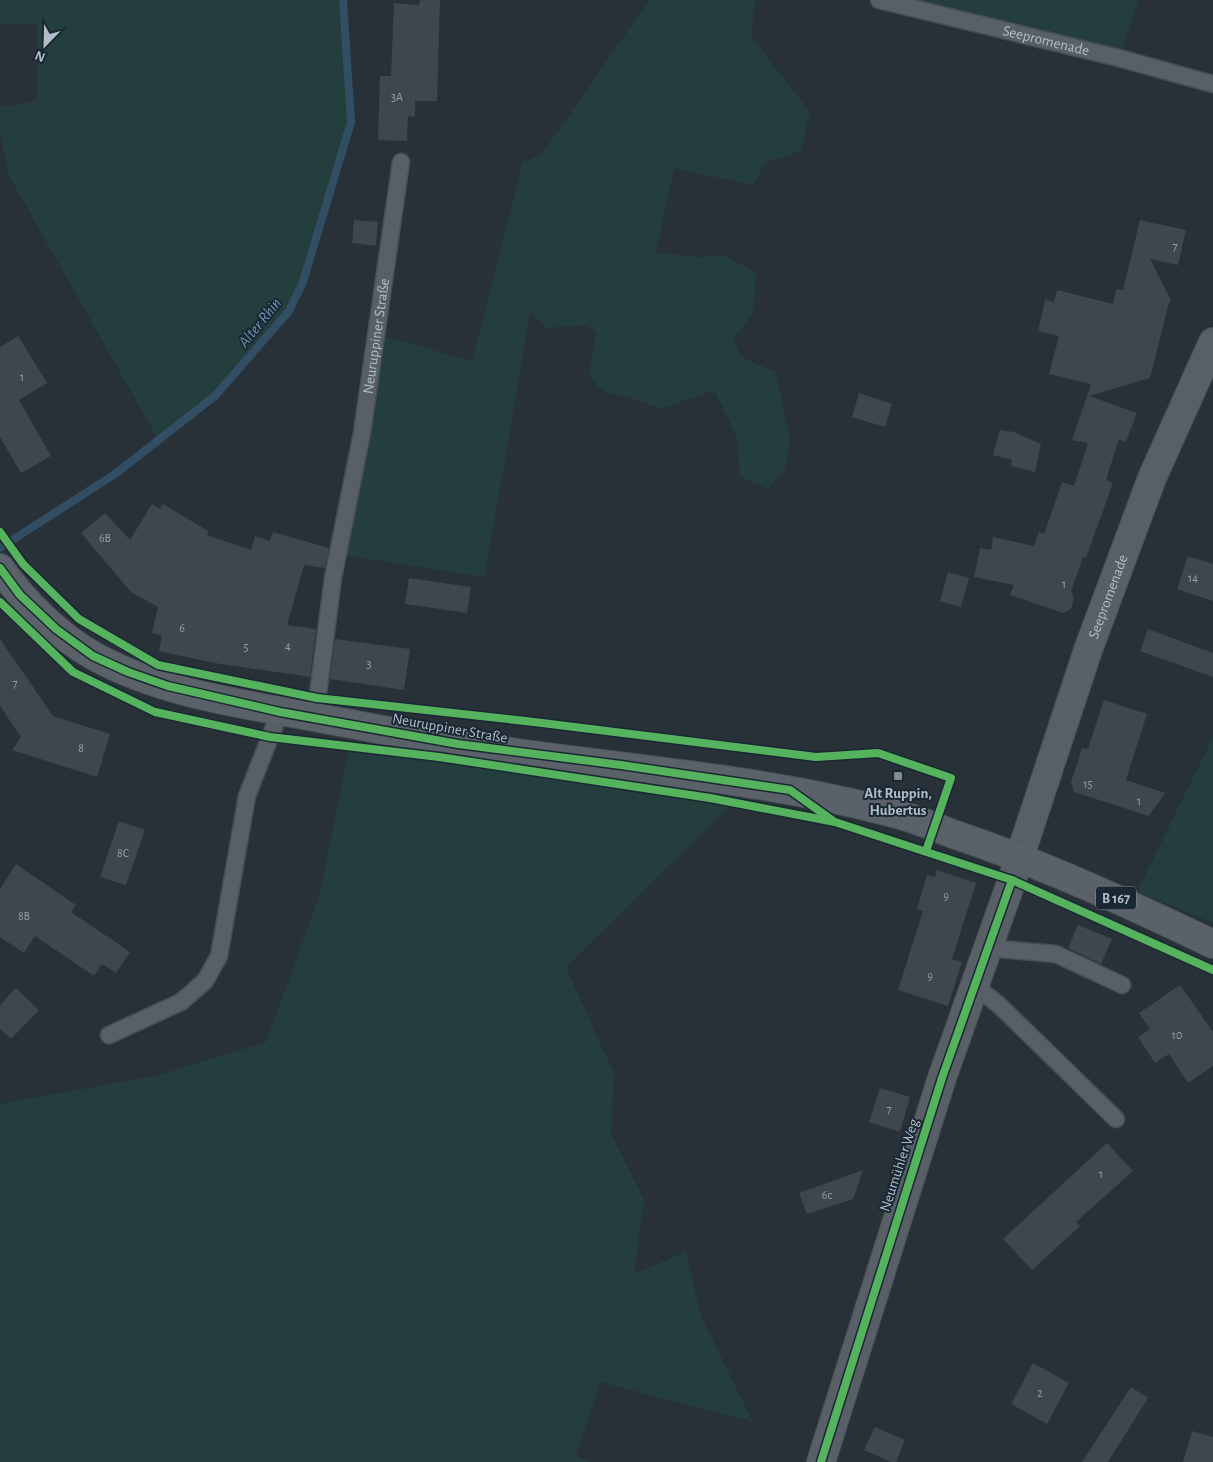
<svg xmlns="http://www.w3.org/2000/svg" width="1213" height="1462" font-family="'Alegreya Sans',sans-serif">
  <style>
    .green { fill: #243e3e }
    .lines { fill: none; stroke-linecap: round; stroke-linejoin: round }
    .stream { stroke: #324e64; stroke-width: 8 }
    .building { fill: #3f464d }
    .lane-casing { stroke: #464d53; stroke-width: 19 }
    .street-casing { stroke: #464d53; stroke-width: 30 }
    .primary-casing { stroke: #454e55; stroke-width: 30 }
    .path { stroke: #5b6369; stroke-width: 3; stroke-dasharray: 4 4; stroke-linecap: butt }
    .lane { stroke: #585f66; stroke-width: 16 }
    .street { stroke: #585f66; stroke-width: 28 }
    .primary { stroke: #5b6168; stroke-width: 28 }
    .cycleway-casing { stroke: #1a2834; stroke-width: 11 }
    .cycleway { stroke: #56b35d; stroke-width: 8 }
    .poi-dot { fill: #818d97; stroke: #1a2834; stroke-width: 2 }
    .labels { text-anchor: middle; stroke-width: 4; stroke-linejoin: round; paint-order: stroke }
    .number-label { font-size: 12px; fill: #94a0ab }
    .shield { fill: #1a2834; stroke: #84919d; stroke-width: 1 }
    .shield-label { font-size: 14px; font-weight: bold; fill: #b1beca }
    .street-label { font-size: 15px; fill: #b1beca; stroke: #1a2834 }
    .poi-label { font-size: 15px; font-weight: bold; fill: #b1beca; stroke: #1a2834 }
    .water-label { font-size: 16px; font-style: italic; fill: #6e94b1; stroke: #1a2834 }
  </style>
  <rect width="100%" height="100%" fill="#283138"/>
  <g class="green">
    <path d="M 0,0 L 343,0 L 351,122 L 303,282 L 289,311 L 215,396 L 159,441 L 8,174 L 0,131 L 0,107 L 37,101 L 37,25 L 0,24 Z"/>
    <path d="M 649,0 L 755,0 L 751,36 L 810,112 L 801,151 L 766,162 L 753,185 L 674,168 L 656,253 L 701,257 L 724,255 L 756,273 L 753,314 L 733,338 L 742,358 L 776,372 L 790,440 L 785,470 L 768,489 L 740,477 L 737,437 L 714,390 L 661,409 C 651,405 639,400 628,397 C 606,391 604,396 589,376 L 596,331 L 583,325 L 547,328 L 530,311 L 485,577 L 337,554 L 376,334 L 472,361 L 523,162 L 542,154 Z"/>
    <path d="M 879,0 L 1139,0 L 1119,58 Z"/>
    <path d="M 1213,737 L 1213,923 L 1137,892 Z"/>
    <path d="M 349,749 L 388,756 L 510,770 L 732,804 L 566,967 L 614,1074 L 611,1134 L 644,1200 L 634,1274 L 686,1252 L 701,1316 L 753,1422 L 601,1382 L 576,1456 L 590,1462 L 0,1462 L 0,1104 L 159,1075 L 266,1042 L 319,897 Z"/>
  </g>
  <g class="lines">
    <path class="stream" d="M 0,548 L 115,474 L 215,396 L 289,311 L 303,282 L 351,122 L 343,0"/>
  </g>
  <g class="building">
    <path d="M 420,0 L 440,0 L 437,101 L 415,101 L 415,117 L 408,116 L 407,141 L 378,140 L 380,76 L 391,76 L 394,3 L 419,5 Z"/>
    <path d="M 354,220 L 378,222 L 376,246 L 352,243 Z"/>
    <path d="M 1140,220 L 1186,230 L 1178,265 L 1150,259 L 1171,300 L 1168,306 L 1150,378 L 1089,396 L 1137,413 L 1126,442 L 1119,439 L 1106,480 L 1113,483 L 1086,558 L 1083,557 L 1071,592 L 1074,599 L 1071,609 L 1063,613 L 1010,595 L 1014,585 L 974,577 L 980,548 L 991,550 L 993,537 L 1034,546 L 1039,532 L 1044,534 L 1062,482 L 1074,486 L 1088,443 L 1072,440 L 1091,384 L 1049,374 L 1059,336 L 1038,331 L 1045,300 L 1054,302 L 1057,290 L 1113,304 L 1116,289 L 1123,290 Z"/>
    <path d="M 18,336 L 47,383 L 19,400 L 51,456 L 21,473 L 0,437 L 0,347 Z"/>
    <path d="M 859,393 L 892,404 L 885,427 L 852,417 Z"/>
    <path d="M 1000,430 L 1014,432 L 1041,444 L 1035,472 L 1011,466 L 1012,460 L 993,455 Z"/>
    <path d="M 152,504 L 160,509 L 163,504 L 208,531 L 207,535 L 251,550 L 255,536 L 270,541 L 273,532 L 329,548 L 325,568 L 304,565 L 287,625 L 316,629 L 310,677 L 214,663 L 159,651 L 162,636 L 152,633 L 158,607 L 131,592 L 81,533 L 105,513 L 130,540 Z"/>
    <path d="M 1188,556 L 1213,564 L 1213,601 L 1177,589 Z"/>
    <path d="M 948,572 L 969,578 L 961,607 L 940,601 Z"/>
    <path d="M 409,578 L 471,587 L 467,613 L 405,604 Z"/>
    <path d="M 1148,629 L 1213,653 L 1213,677 L 1140,651 Z"/>
    <path d="M 0,639 L 53,716 L 110,734 L 97,777 L 12,750 L 21,737 L 0,706 Z"/>
    <path d="M 335,639 L 410,649 L 404,690 L 330,679 Z"/>
    <path d="M 1104,700 L 1147,714 L 1126,780 L 1165,793 L 1149,816 L 1074,792 L 1071,782 L 1082,748 L 1088,749 Z"/>
    <path d="M 119,821 L 145,830 L 126,885 L 100,877 Z"/>
    <path d="M 16,864 L 76,905 L 71,912 L 130,952 L 116,973 L 102,964 L 94,976 L 35,936 L 24,953 L 0,937 L 0,889 Z"/>
    <path d="M 937,870 L 976,883 L 952,959 L 962,962 L 948,1006 L 898,990 L 923,911 L 917,909 L 927,875 L 935,877 Z"/>
    <path d="M 1078,925 L 1112,939 L 1101,964 L 1068,948 Z"/>
    <path d="M 1180,985 L 1213,1032 L 1213,1066 L 1188,1083 L 1169,1054 L 1155,1063 L 1138,1037 L 1150,1029 L 1139,1013 Z"/>
    <path d="M 16,988 L 39,1010 L 11,1039 L 0,1029 L 0,1005 Z"/>
    <path d="M 880,1088 L 910,1097 L 900,1132 L 869,1122 Z"/>
    <path d="M 1107,1143 L 1133,1171 L 1076,1222 L 1080,1226 L 1032,1270 L 1003,1239 Z"/>
    <path d="M 863,1170 L 853,1199 L 807,1214 L 799,1193 Z"/>
    <path d="M 1033,1363 L 1069,1383 L 1047,1424 L 1011,1404 Z"/>
    <path d="M 1131,1387 L 1148,1398 L 1108,1462 L 1082,1462 Z"/>
    <path d="M 875,1427 L 905,1440 L 896,1462 L 891,1462 L 864,1450 Z"/>
    <path d="M 1192,1431 L 1213,1437 L 1213,1462 L 1183,1462 Z"/>
  </g>
  <g class="lines">
    <defs>
      <g id="lane">
        <path id="s1" d="M 879,0 L 1119,58 L 1213,84"/>
        <path id="s2" d="M 315,717 L 333,578 L 362,433 L 401,162"/>
        <path d="M 988,948 L 1056,954 L 1122,985"/>
        <path d="M 975,986 L 999,1005 L 1116,1119"/>
        <path d="M 109,1035 L 181,1002 L 205,981 L 219,956 L 247,796 L 280,712"/>
      </g>
      <g id="street">
        <path id="s3" d="M 821,1462 L 942,1078 L 1012,880 L 1088,650 L 1152,478 L 1213,342"/>
      </g>
      <path id="primary" d="M 0,568 C 24,602 58,636 94,656 C 162,694 244,704 319,718 C 385,730 450,744 517,753 C 641,770 767,780 889,812 C 912,817 934,827 956,835 C 1045,865 1129,904 1213,944"/>
    </defs>
    <use href="#lane" class="lane-casing"/>
    <use href="#street" class="street-casing"/>
    <use href="#primary" class="primary-casing"/>
    <path class="path" d="M 0,532 L 7,542"/>
    <use href="#lane" class="lane"/>
    <use href="#street" class="street"/>
    <use href="#primary" class="primary"/>
    <defs>
      <g id="cycleway">
        <path d="M 0,532 L 23,564 L 79,619 L 158,665 L 317,698 L 534,722 L 816,757 L 878,753 L 951,778 L 926,851"/>
        <path d="M 0,568 L 20,595 L 56,629 L 93,656 L 128,672 L 168,686 L 280,712 L 458,744 L 621,765 L 790,790 L 832,820"/>
        <path d="M 0,602 L 73,672 L 155,712 L 270,737 L 439,757 L 710,798 L 835,822 L 1012,880 L 1213,970"/>
        <path d="M 821,1462 L 942,1078 L 1012,880"/>
      </g>
    </defs>
    <use href="#cycleway" class="cycleway-casing"/>
    <use href="#cycleway" class="cycleway"/>
  </g>
  <rect class="poi-dot" x="893" y="771" width="10" height="10" rx="2.5"/>
  <g class="labels">
    <g class="number-label">
      <text x="397" y="101">3A</text>
      <text x="1175" y="250">7</text>
      <text x="22" y="381">1</text>
      <text x="105" y="542">6B</text>
      <text x="1193" y="582">14</text>
      <text x="1064" y="588">1</text>
      <text x="182" y="632">6</text>
      <text x="288" y="650">4</text>
      <text x="246" y="651">5</text>
      <text x="369" y="668">3</text>
      <text x="15" y="687">7</text>
      <text x="81" y="752">8</text>
      <text x="1088" y="788">15</text>
      <text x="1139" y="805">1</text>
      <text x="123" y="857">8C</text>
      <text x="946" y="900">9</text>
      <text x="24" y="920">8B</text>
      <text x="930" y="980">9</text>
      <text x="1177" y="1039">10</text>
      <text x="889" y="1113">7</text>
      <text x="1101" y="1178">1</text>
      <text x="827" y="1199">6c</text>
      <text x="1040" y="1397">2</text>
    </g>
    <rect class="shield" x="1096" y="886.5" width="40" height="23" rx="4"/>
    <g class="shield-label">
      <text x="1116" y="903">B 167</text>
    </g>
    <g class="street-label">
      <text dy="5" stroke="none"><textPath href="#s1" startOffset="172">Seepromenade</textPath></text>
      <text dy="5" stroke="none"><textPath href="#s2" startOffset="386">Neuruppiner Straße</textPath></text>
      <text dy="5" stroke="none"><textPath href="#s3" startOffset="912">Seepromenade</textPath></text>
      <text transform="translate(450 728) rotate(10)" y="5">Neuruppiner Straße</text>
      <text transform="translate(899 1165) rotate(-72)" y="5">Neumühler Weg</text>
    </g>
    <g class="poi-label">
      <text x="898" y="798">Alt Ruppin,<tspan x="898" dy="17">Hubertus</tspan></text>
    </g>
    <g class="water-label">
      <text transform="translate(259 322) rotate(-51)" y="6">Alter Rhin</text>
    </g>
  </g>
  <g transform="translate(45 45) rotate(203)" stroke="#1a2834" stroke-width="4" paint-order="stroke">
  <path d="M0-4L9 19L0 12L-9 19Z" fill="#b1beca"/>
  <text y="-8" font-size="14" font-weight="bold" text-anchor="middle" fill="#b1beca">N</text>
  </g>
</svg>
